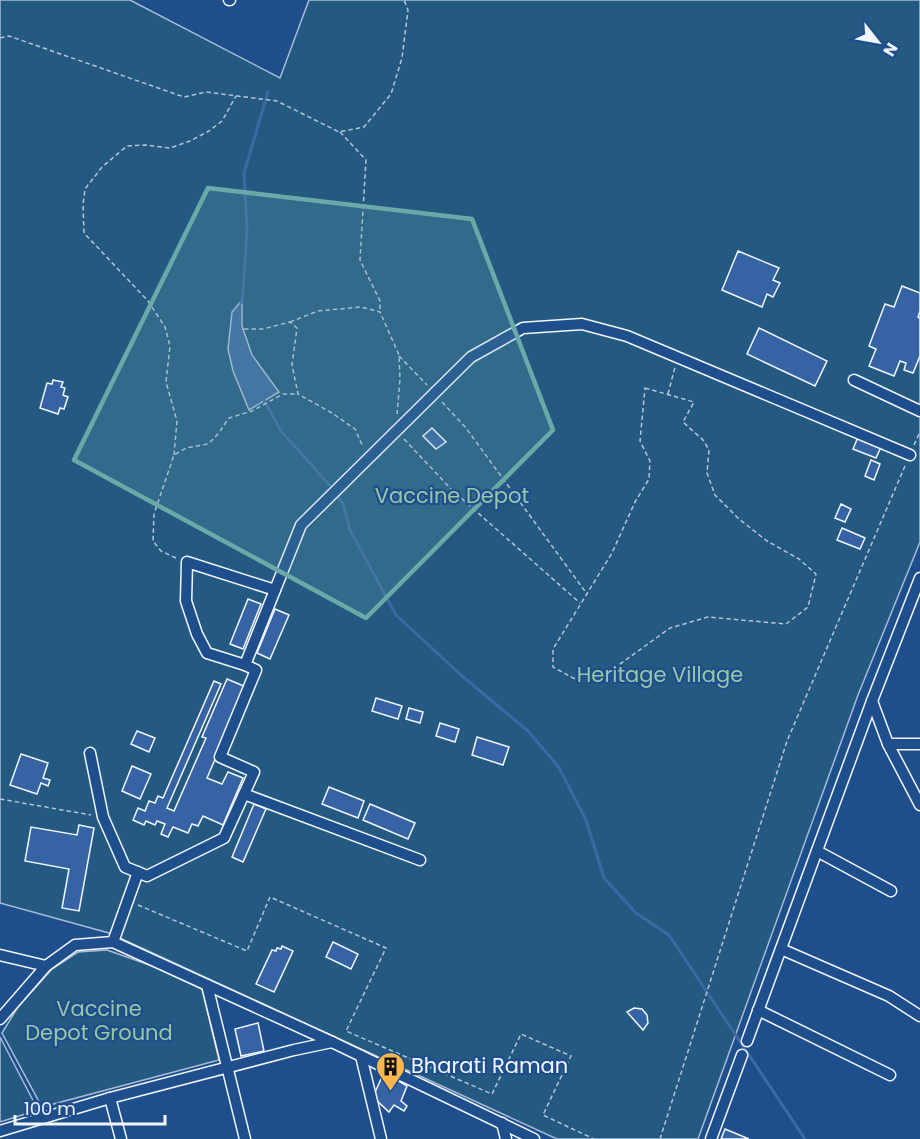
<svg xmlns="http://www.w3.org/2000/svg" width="920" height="1139" font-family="Poppins,sans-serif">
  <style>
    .green { fill: #245a82; stroke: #a8bbd7; stroke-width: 1.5 }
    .water { fill: #3b69a3; stroke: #a8bbd7; stroke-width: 1.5 }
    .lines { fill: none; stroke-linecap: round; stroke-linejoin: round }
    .stream { stroke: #3b69a3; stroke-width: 3 }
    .building { fill: #3563a3; stroke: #f2f6ff; stroke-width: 1.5 }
    .minor-casing { stroke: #f2f6ff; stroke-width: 13 }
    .path { stroke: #b3c4dc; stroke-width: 1.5; stroke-dasharray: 4.5 3; stroke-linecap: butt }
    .minor { stroke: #1f4e8c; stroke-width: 10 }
    .marked { fill: #6aa9a8; fill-opacity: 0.2; stroke: #6aa9a8; stroke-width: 4.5; stroke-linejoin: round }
    .labels { text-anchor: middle; stroke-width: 4.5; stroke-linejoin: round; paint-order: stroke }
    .park-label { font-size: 21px; fill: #97c8a6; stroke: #1f4e8c }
    .poi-label { font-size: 21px; fill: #f2f6ff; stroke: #1f4e8c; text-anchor: start }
  </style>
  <rect width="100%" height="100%" fill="#1f4e8c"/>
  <g class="green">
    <path d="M 0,0 L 130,0 L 280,78 L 309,0 L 920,0 L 920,542 L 858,695 L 698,1139 L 557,1139 L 109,933 L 0,903 Z"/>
    <path d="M 107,950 L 155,967 L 202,989 L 219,1060 L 42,1107 L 2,1033 L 18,1007 L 52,969 L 78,952 Z"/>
    <path d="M 0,1037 L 38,1110 L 0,1122 Z"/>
  </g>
  <path class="water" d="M 242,300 L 242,326 L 252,355 L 279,392 L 249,410 L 233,371 L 228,349 L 232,312 Z"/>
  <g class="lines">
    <g class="stream">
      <path d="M 241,303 L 243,295 L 247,229 L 244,173 L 268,92"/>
      <path d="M 264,400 L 281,431 L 333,489"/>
      <path d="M 336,494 L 343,504 L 350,530 L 396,615 L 461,675 L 528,731 L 558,766 L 586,820 L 604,878 L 636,913 L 669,935 L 805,1139"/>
    </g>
  </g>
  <g class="building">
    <path d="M 738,251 L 779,268 L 773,280 L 780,283 L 773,297 L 767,294 L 762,307 L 722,290 Z"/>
    <path d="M 902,286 L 920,293 L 920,311 L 918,317 L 920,318 L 920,356 L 913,373 L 904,370 L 906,363 L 900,361 L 894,376 L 869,366 L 876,349 L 869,346 L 885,304 L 894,307 Z"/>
    <path d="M 759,328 L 827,361 L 815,386 L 747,354 Z"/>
    <path d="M 53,380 L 63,382 L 61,387 L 65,388 L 63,395 L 68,397 L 64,409 L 60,408 L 58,414 L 40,408 L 47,383 L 52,384 Z"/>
    <path d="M 432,428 L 446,442 L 436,449 L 423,436 Z"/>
    <path d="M 858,437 L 881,447 L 876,458 L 853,449 Z"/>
    <path d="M 871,460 L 880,464 L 874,480 L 865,476 Z"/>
    <path d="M 841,504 L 851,509 L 845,522 L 835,518 Z"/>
    <path d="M 842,528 L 865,538 L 860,549 L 837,540 Z"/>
    <path d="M 248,599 L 261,604 L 243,649 L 230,644 Z"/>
    <path d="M 275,609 L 289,615 L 270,659 L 257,653 Z"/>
    <path d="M 227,679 L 246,687 L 207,778 L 222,784 L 228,772 L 243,778 L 223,825 L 203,816 L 198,826 L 192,824 L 188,833 L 173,827 L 168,837 L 161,834 L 165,824 L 157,821 L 155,825 L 146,821 L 144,825 L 133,820 L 138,808 L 145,811 L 149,801 L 155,803 L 158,796 L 163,798 L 214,681 L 221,684 L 167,808 L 174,811 L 206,738 L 202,737 Z"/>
    <path d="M 376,698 L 402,706 L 398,719 L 372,711 Z"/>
    <path d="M 409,708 L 423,712 L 420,723 L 406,719 Z"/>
    <path d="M 440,723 L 459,729 L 455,742 L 436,736 Z"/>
    <path d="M 137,731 L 155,738 L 149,752 L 131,744 Z"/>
    <path d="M 477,737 L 509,747 L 503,765 L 472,755 Z"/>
    <path d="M 21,754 L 48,763 L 43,778 L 50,780 L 48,786 L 41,783 L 37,794 L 10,785 Z"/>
    <path d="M 132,766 L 151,774 L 140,799 L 122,791 Z"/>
    <path d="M 329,787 L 364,801 L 358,818 L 322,804 Z"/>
    <path d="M 254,804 L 266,809 L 243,862 L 232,857 Z"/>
    <path d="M 370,804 L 415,823 L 408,839 L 363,820 Z"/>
    <path d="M 79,825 L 94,828 L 79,911 L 62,908 L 69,869 L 25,861 L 31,827 L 77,835 Z"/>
    <path d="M 333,942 L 358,954 L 351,969 L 326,957 Z"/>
    <path d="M 282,946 L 293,951 L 274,992 L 256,984 L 272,950 L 276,951 L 277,948 L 281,949 Z"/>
    <path d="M 634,1008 L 642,1009 L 647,1015 L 648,1023 L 643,1030 L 627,1012 Z"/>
    <path d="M 258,1023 L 264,1051 L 241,1056 L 235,1029 Z"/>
    <path d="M 384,1072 L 407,1086 L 401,1101 L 407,1106 L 404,1111 L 394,1105 L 389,1112 L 373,1097 Z"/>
    <path d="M 725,1129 L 749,1139 L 721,1139 Z"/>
  </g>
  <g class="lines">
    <defs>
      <g id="minor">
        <path d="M 229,0 L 230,0"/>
        <path d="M 854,380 L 920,411"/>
        <path d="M 245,665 L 207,653 L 197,634 L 186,601 L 187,562 L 275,590"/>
        <path d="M 872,701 L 888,744 L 920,805"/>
        <path d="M 888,744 L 920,744"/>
        <path d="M 90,753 L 103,817 L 125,867 L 147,876 L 224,838 L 254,772 L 220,757 L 256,670 L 245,665 L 301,525 L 471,357 L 523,328 L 582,324 L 627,336 L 910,455"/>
        <path d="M 244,794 L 420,860"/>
        <path d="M 817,851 L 891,891"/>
        <path d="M 113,942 L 138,872"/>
        <path d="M 781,949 L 889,996 L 920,1016"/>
        <path d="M 0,955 L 46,966"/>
        <path d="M 207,985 L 245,1139"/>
        <path d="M 758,1010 L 890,1075"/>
        <path d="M 0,1019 L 46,966 L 75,945 L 113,942 L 332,1042 L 534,1139"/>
        <path d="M 747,1041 L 872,701 L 920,578"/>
        <path d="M 361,1056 L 381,1139"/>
        <path d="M 110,1098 L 121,1139"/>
        <path d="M 502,1123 L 506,1139"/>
        <path d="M 0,1131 L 110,1098 L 294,1050 L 332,1042"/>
        <path d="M 711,1139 L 742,1055"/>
      </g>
    </defs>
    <use href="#minor" class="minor-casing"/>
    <g class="path">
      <path d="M 0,38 L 9,36 L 184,97 L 206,92 L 277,101 L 339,132 L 364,127 L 391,94 L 402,58 L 408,10 L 404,0"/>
      <path d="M 340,132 L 366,160 L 360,260 L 380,301 L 380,310"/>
      <path d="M 290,322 L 318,311 L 361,307 L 380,312 L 399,355 L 400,379 L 397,414"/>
      <path d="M 244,329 L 263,329 L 290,322 L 297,328 L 292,365 L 298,394 L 332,413 L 355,429 L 363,447"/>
      <path d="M 399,356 L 427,385"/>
      <path d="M 645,388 L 694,402 L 683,422 L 703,440 L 709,450 L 707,473 L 715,495 L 739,519 L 767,541 L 799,559 L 816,574 L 808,607 L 786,624 L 708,617 L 670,628 L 609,672 L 575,679 L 553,667 L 553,649 L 612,553 L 635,502 L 649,479 L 650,461 L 640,441 Z"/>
      <path d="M 668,394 L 675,367"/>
      <path d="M 442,402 L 466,428 L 587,594"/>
      <path d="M 404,439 L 452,490 L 580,603"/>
      <path d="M 914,445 L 920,432"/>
      <path d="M 174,455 L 177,421 L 166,382 L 170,346 L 165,327 L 148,301 L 84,233 L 83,205 L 85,189 L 102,167 L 127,146 L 145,145 L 170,148 L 190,141 L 209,131 L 222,121 L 236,96"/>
      <path d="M 176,558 L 161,551 L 153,541 L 154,514 L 174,455 L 186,448 L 208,444 L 218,434 L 229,418 L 252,411 L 283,394 L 298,394"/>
      <path d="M 0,799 L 91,815"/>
      <path d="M 138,905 L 247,951 L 270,897 L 386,948 L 346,1031 L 492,1094 L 521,1034 L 571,1056 L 543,1115 L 594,1139"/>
      <path d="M 660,1139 L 787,741 L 905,466"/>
    </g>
    <use href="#minor" class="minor"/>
  </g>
  <path class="marked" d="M 208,188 L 472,219 L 553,430 L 366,618 L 74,460 Z"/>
  <defs>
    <symbol id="building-pin" viewBox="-11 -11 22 30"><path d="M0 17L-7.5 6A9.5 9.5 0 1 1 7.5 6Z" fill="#ffb74d" stroke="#1f4e8c"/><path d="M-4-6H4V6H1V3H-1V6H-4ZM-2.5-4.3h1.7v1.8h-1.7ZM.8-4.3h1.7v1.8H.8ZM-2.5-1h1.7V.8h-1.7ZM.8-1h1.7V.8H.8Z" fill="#111"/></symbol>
  </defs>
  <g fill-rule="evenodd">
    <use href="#building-pin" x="374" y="1050" width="33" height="45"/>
  </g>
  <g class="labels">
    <g class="park-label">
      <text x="452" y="503">Vaccine Depot</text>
      <text x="660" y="682">Heritage Village</text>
      <text x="99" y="1016">Vaccine<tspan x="99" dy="24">Depot Ground</tspan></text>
    </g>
    <g class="poi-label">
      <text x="411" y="1073">Bharati Raman</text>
    </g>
  </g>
  <g transform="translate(878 42) rotate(121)" stroke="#1f4e8c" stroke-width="4.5" paint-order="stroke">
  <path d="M0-4.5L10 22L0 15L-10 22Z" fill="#f2f6ff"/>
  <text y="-9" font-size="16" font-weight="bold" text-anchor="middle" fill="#f2f6ff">N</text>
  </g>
  <path d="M15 1115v9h150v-9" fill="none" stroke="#f2f6ff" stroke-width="3"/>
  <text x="24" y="1115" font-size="18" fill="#f2f6ff" stroke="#1f4e8c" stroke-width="4.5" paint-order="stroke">100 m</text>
</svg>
